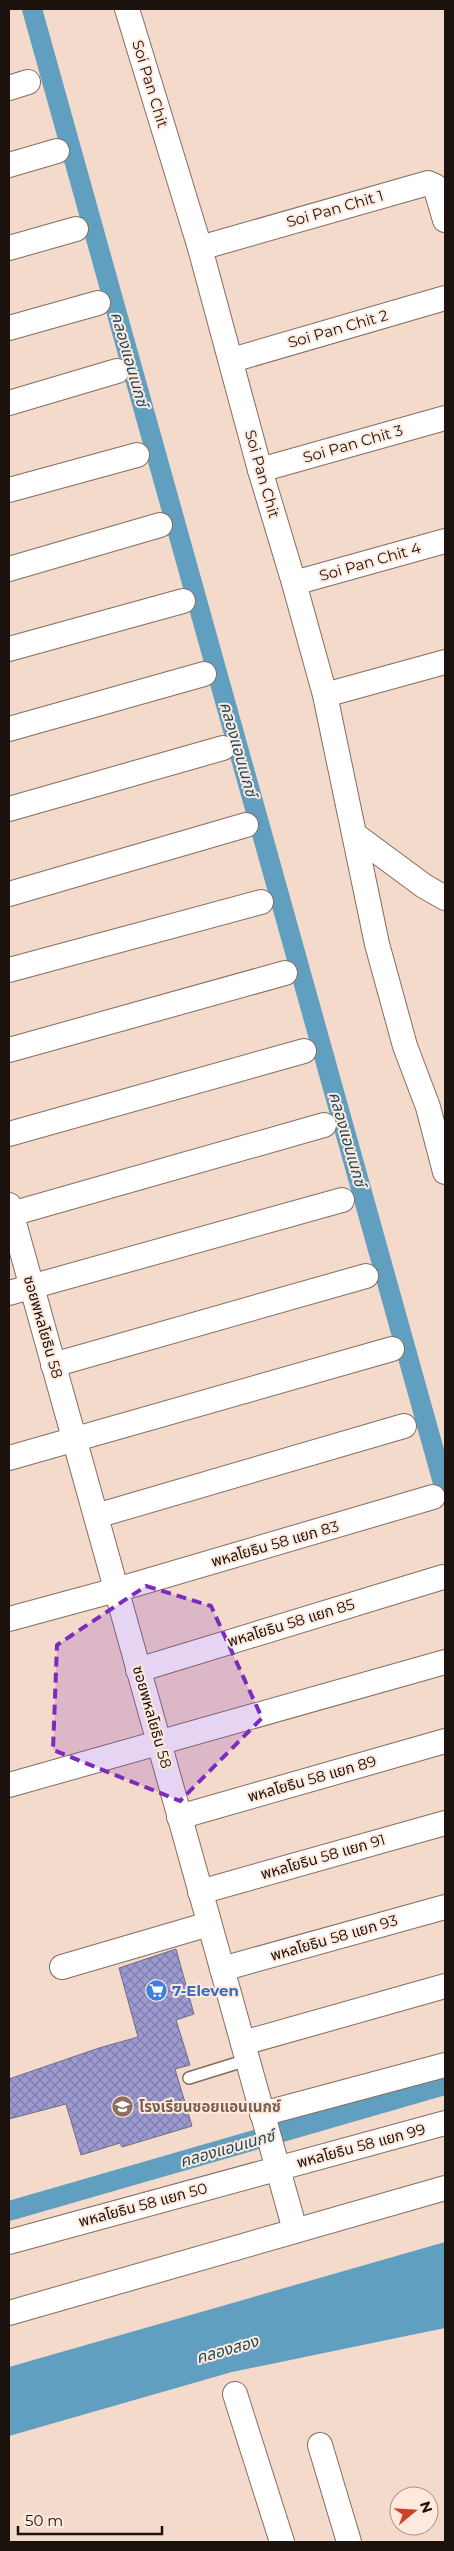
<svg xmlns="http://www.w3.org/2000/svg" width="454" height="2551" font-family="Montserrat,'Noto Sans Thai',sans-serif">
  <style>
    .water { fill: #619fc0 }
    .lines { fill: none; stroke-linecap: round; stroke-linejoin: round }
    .canal { stroke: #619fc0; stroke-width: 20 }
    .building { fill: url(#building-cross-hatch); stroke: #706f86 }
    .lane-casing { stroke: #846d60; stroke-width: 14 }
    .street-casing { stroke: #846d60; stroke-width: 26 }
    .lane { stroke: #fff; stroke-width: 11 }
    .street { stroke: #fff; stroke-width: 24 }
    .marked { fill: #7b2cbf; fill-opacity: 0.2; stroke: #7b2cbf; stroke-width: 4; stroke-dasharray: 10 6; stroke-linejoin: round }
    .labels { text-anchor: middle; stroke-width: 4; stroke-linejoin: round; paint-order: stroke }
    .street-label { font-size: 15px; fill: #1b120d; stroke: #fee9dc }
    .shop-label { font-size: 15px; font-weight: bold; fill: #366cbe; stroke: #fee9dc; text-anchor: start }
    .education-label { font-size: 15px; font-weight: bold; fill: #785e54; stroke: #fee9dc; text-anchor: start }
    .water-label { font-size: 16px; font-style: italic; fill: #174962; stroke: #fee9dc }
  </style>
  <defs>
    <pattern id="building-cross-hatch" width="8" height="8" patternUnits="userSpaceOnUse" patternTransform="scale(1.25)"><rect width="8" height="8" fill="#9d9ad2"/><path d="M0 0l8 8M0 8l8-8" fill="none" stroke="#7f7ca9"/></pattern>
  </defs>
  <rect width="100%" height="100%" fill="#f4dacb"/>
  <path class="water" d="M 445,2242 L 445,2328 L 232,2372 L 9,2436 L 9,2367 Z"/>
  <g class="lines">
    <g class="canal">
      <path d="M 32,9 L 445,1490"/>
      <path d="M 9,2211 L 445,2085"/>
    </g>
  </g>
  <path class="building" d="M 176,1949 L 194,2014 L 176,2020 L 190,2065 L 175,2069 L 192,2126 L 122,2147 L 120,2143 L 81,2155 L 66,2104 L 9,2119 L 9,2079 L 99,2048 L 138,2037 L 119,1968 Z"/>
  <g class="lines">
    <defs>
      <path id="lane" d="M 189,2078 L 247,2060"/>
      <g id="street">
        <path d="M 127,9 L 200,248 L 260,470 L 294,583 L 325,695 L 377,944 L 405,1046 L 428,1107 L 445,1172"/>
        <path d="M 9,88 L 28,82"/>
        <path d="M 9,165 L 57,151"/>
        <path d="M 9,248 L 76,229"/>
        <path d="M 200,248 L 428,183 L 435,186 L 445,220"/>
        <path d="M 9,328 L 98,303"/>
        <path d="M 232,360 L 445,298"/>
        <path d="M 9,403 L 117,371"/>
        <path d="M 260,470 L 445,418"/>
        <path d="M 9,490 L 137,455"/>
        <path d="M 9,569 L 160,525"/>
        <path d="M 294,583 L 445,541"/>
        <path d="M 9,649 L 183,601"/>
        <path d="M 325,695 L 445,662"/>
        <path d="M 9,729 L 204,674"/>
        <path d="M 9,809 L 223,748"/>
        <path d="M 355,835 L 424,886 L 445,898"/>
        <path d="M 9,894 L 246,825"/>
        <path d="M 9,970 L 261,902"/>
        <path d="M 9,1050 L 285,973"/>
        <path d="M 9,1134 L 304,1051"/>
        <path d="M 9,1205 L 295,2230"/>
        <path d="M 11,1214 L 324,1125"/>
        <path d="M 9,1293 L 342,1200"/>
        <path d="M 53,1365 L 366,1276"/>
        <path d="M 9,1458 L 392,1349"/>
        <path d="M 96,1516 L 404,1426"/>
        <path d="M 9,1619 L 116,1590 L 433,1497"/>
        <path d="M 138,1670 L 443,1577"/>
        <path d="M 9,1785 L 445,1662"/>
        <path d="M 179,1817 L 445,1741"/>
        <path d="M 200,1892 L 445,1823"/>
        <path d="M 62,1967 L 209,1924"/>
        <path d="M 222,1969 L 445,1907"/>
        <path d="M 243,2043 L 445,1986"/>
        <path d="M 262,2114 L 445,2065"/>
        <path d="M 9,2242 L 445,2123"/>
        <path d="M 9,2313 L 445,2188"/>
        <path d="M 235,2394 L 282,2542"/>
        <path d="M 320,2445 L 349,2542"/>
      </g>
    </defs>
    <use href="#lane" class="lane-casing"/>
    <use href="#street" class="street-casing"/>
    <use href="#lane" class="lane"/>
    <use href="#street" class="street"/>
  </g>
  <path class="marked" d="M 146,1586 L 211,1606 L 262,1718 L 180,1801 L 53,1750 L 57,1645 Z"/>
  <defs>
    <symbol id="supermarket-disc" viewBox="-11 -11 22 22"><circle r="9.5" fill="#3f7fe0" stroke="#fee9dc"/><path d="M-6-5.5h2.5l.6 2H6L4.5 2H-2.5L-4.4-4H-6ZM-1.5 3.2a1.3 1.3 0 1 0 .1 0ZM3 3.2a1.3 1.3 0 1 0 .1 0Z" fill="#fff"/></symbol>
    <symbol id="school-disc" viewBox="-11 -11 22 22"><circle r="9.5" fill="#8d6e63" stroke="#fee9dc"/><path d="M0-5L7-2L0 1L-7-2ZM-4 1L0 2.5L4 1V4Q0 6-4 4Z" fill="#fff"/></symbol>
  </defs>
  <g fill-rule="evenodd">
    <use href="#supermarket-disc" x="144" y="1978" width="25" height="25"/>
    <use href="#school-disc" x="110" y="2094" width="25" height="25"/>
  </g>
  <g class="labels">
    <g class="street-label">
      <text transform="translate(150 84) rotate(73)" y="5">Soi Pan Chit</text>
      <text transform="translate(335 209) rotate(-16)" y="5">Soi Pan Chit 1</text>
      <text transform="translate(338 329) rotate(-16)" y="5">Soi Pan Chit 2</text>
      <text transform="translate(353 444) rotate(-16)" y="5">Soi Pan Chit 3</text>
      <text transform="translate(262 474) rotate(74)" y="5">Soi Pan Chit</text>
      <text transform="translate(370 562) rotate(-16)" y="5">Soi Pan Chit 4</text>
      <text transform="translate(43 1327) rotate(74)" y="5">ซอยพหลโยธิน 58</text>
      <text transform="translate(275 1544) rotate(-16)" y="5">พหลโยธิน 58 แยก 83</text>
      <text transform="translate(291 1623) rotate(-17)" y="5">พหลโยธิน 58 แยก 85</text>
      <text transform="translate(152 1717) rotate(74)" y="5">ซอยพหลโยธิน 58</text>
      <text transform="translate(312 1779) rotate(-16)" y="5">พหลโยธิน 58 แยก 89</text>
      <text transform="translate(323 1857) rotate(-16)" y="5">พหลโยธิน 58 แยก 91</text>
      <text transform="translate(334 1938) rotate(-16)" y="5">พหลโยธิน 58 แยก 93</text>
      <text transform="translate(361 2146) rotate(-15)" y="5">พหลโยธิน 58 แยก 99</text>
      <text transform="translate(143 2205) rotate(-15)" y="5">พหลโยธิน 58 แยก 50</text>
    </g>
    <g class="shop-label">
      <text x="172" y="1996">7-Eleven</text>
    </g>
    <g class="education-label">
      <text x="139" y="2112">โรงเรียนซอยแอนเนกซ์</text>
    </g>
    <g class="water-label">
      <text transform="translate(130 359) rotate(74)" y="6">คลองแอนเนกซ์</text>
      <text transform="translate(239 749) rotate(74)" y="6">คลองแอนเนกซ์</text>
      <text transform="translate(348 1139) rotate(74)" y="6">คลองแอนเนกซ์</text>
      <text transform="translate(227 2148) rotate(-16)" y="6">คลองแอนเนกซ์</text>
      <text transform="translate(227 2349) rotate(-16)" y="6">คลองสอง</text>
    </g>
  </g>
  <rect width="454" height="2551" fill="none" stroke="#1b120d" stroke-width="20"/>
  <g transform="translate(414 2511) rotate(72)"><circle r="24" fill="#fee9dc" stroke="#a39389"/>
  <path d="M0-4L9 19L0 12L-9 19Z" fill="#cb4028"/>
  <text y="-8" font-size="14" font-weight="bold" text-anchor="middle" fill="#1b120d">N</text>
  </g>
  <path d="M18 2526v8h144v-8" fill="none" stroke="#1b120d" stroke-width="2.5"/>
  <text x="25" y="2526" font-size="15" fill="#1b120d" stroke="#fee9dc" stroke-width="4" paint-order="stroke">50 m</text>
</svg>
